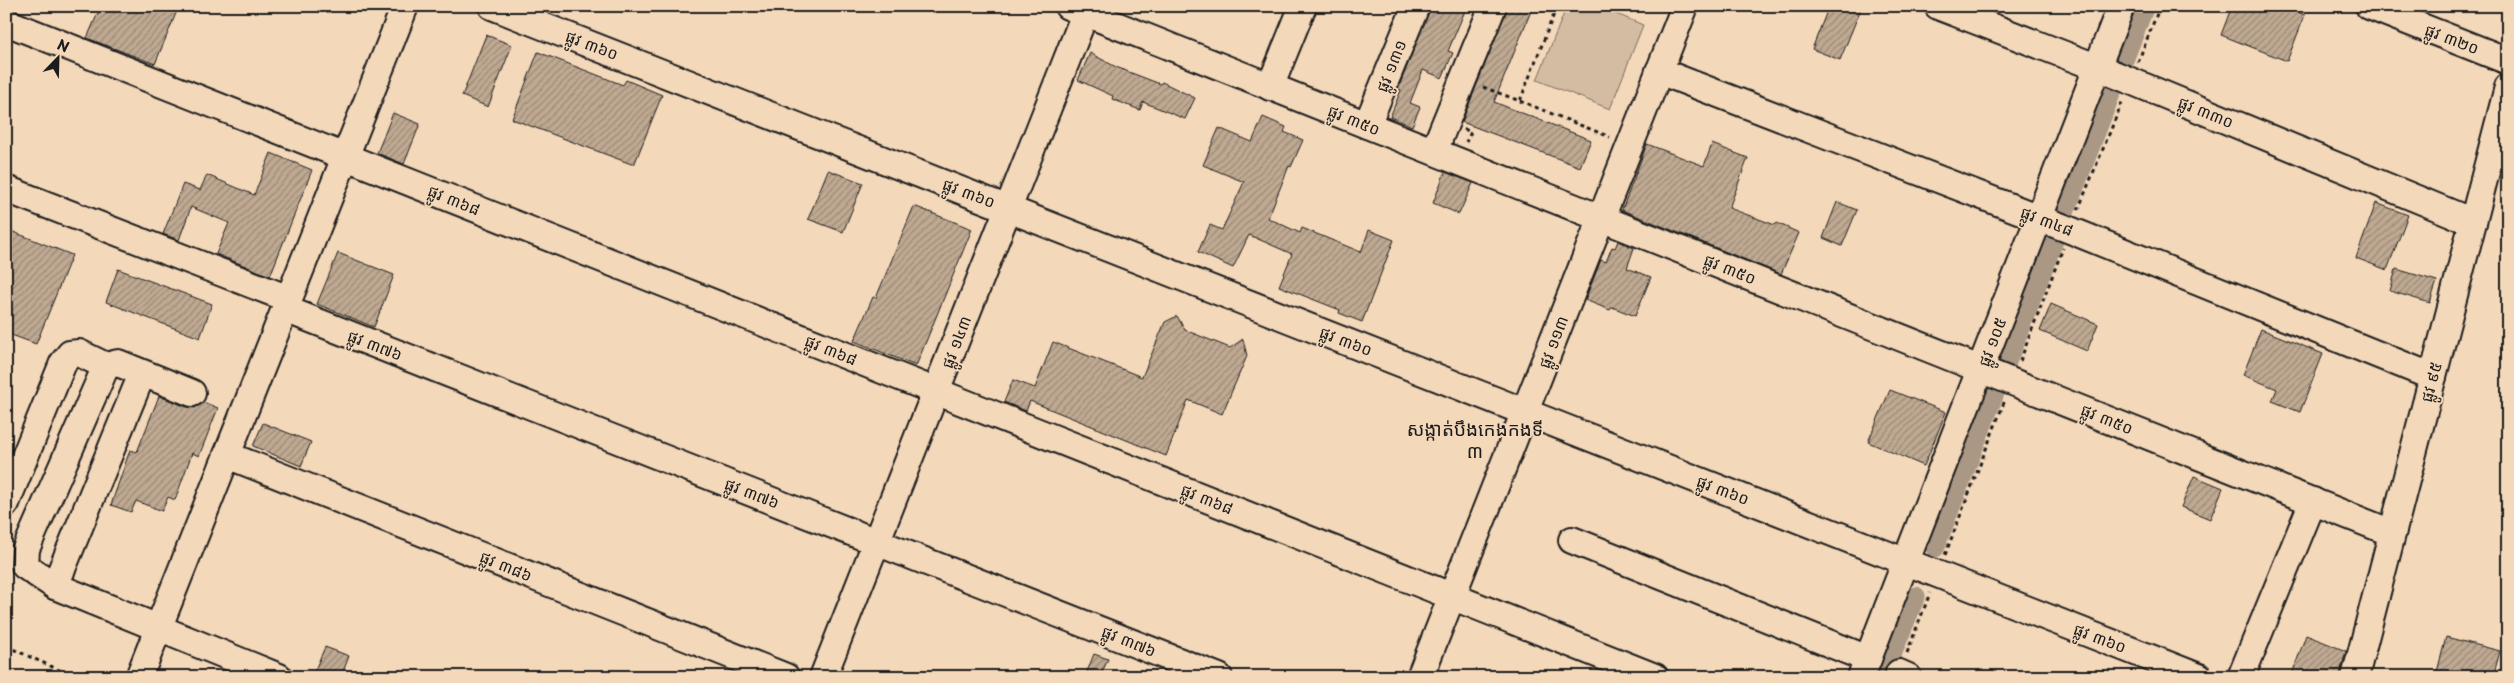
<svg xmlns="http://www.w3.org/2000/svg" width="2514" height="683" font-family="'Playpen Sans','Noto Sans Khmer',sans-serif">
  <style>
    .garden { fill: #d4bca3; stroke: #786c60 }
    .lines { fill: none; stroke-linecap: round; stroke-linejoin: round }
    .canal { stroke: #aa9885; stroke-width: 19 }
    .building { fill: url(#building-hatch); stroke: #1c1c1c }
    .minor-casing { stroke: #1c1c1c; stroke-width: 30 }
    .path { stroke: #1c1c1c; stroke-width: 3; stroke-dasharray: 4 4; stroke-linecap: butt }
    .minor { stroke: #f4d8ba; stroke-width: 26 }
    .labels { text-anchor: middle; stroke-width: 4; stroke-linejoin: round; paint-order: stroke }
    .street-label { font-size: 16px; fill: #1c1c1c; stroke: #f4d8ba }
    .quarter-label { font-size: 19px; fill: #1c1c1c; stroke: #f4d8ba }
  </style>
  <defs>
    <pattern id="building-hatch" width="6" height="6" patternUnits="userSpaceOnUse" patternTransform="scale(1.25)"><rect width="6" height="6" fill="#bfa992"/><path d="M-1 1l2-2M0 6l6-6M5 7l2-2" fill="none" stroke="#9a8976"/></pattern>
  </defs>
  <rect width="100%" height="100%" fill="#f4d8ba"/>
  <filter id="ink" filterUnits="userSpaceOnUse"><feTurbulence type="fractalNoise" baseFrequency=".02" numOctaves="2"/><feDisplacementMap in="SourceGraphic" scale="10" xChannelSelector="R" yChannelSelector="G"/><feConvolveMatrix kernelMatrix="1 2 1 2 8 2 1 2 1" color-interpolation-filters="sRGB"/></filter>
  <g filter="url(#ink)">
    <path class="garden" d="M 1567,6 L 1597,6 L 1643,25 L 1610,109 L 1537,80 Z"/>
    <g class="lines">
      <g class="canal">
        <path d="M 1935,548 L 2145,6"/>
        <path d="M 1883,677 L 1916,596"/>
      </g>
    </g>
    <g class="building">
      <path d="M 101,6 L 179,6 L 155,64 L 87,38 Z"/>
      <path d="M 1431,6 L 1467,6 L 1448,51 L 1453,53 L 1442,78 L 1423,70 L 1410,103 L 1420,107 L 1412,126 L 1390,117 L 1401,90 L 1398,89 Z"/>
      <path d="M 1508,6 L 1533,6 L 1494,102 L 1591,140 L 1580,167 L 1462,122 Z"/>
      <path d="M 1829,6 L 1862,6 L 1840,60 L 1812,49 Z"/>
      <path d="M 2232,6 L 2283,6 L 2305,15 L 2287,61 L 2221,35 Z"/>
      <path d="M 486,35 L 512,45 L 488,107 L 462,96 Z"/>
      <path d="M 538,52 L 623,85 L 626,80 L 662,95 L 634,165 L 512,119 Z"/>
      <path d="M 1090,53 L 1116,67 L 1160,84 L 1162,82 L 1195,98 L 1185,119 L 1143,102 L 1140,110 L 1112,99 L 1113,96 L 1078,80 Z"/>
      <path d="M 393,113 L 420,124 L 404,164 L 377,153 Z"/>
      <path d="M 1263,117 L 1286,127 L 1284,132 L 1303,140 L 1291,167 L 1289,166 L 1268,218 L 1300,233 L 1302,228 L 1361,252 L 1369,230 L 1394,240 L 1362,322 L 1339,313 L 1340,310 L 1279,286 L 1292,254 L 1249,235 L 1233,268 L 1198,252 L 1210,225 L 1222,230 L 1244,182 L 1203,165 L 1219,128 L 1252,142 Z"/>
      <path d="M 1647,144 L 1704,166 L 1712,144 L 1748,158 L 1729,208 L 1775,225 L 1777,223 L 1799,233 L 1781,274 L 1622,210 Z"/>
      <path d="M 271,153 L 312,170 L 270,276 L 216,254 L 229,223 L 191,207 L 179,240 L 163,234 L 183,184 L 200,190 L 207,175 L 254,195 Z"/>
      <path d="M 828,170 L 863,183 L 843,232 L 808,219 Z"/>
      <path d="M 1445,172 L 1473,183 L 1459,214 L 1433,203 Z"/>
      <path d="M 1837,202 L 1857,210 L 1842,246 L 1823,238 Z"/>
      <path d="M 2376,203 L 2408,215 L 2387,270 L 2356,258 Z"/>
      <path d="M 914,206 L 972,229 L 916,366 L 854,341 L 873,297 L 876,298 Z"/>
      <path d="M 6,229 L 72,255 L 36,344 L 6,333 Z"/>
      <path d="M 1618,241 L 1634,248 L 1627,268 L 1651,277 L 1635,316 L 1612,307 L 1610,310 L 1585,300 L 1601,260 L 1606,262 L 1612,247 L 1615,248 Z"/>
      <path d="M 338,253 L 394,275 L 374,327 L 317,304 Z"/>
      <path d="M 118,269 L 212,304 L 200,338 L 106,302 Z"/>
      <path d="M 2396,269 L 2437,281 L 2430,303 L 2390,291 Z"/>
      <path d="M 2051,304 L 2098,324 L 2087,351 L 2040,331 Z"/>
      <path d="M 1177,316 L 1185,330 L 1230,348 L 1243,339 L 1247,356 L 1222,414 L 1188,400 L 1166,456 L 1030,401 L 1026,411 L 1004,402 L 1013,380 L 1035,388 L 1053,342 L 1142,377 L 1165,322 Z"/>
      <path d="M 2261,329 L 2323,354 L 2300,412 L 2272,401 L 2277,389 L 2243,375 Z"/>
      <path d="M 1890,390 L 1946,412 L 1924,466 L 1868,442 Z"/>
      <path d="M 159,396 L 187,407 L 195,408 L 203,402 L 218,408 L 199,456 L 192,453 L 175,500 L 168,497 L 162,511 L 136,501 L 131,512 L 111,505 L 130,450 L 137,452 Z"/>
      <path d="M 263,423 L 311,442 L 301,466 L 253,446 Z"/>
      <path d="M 2194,476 L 2223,488 L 2210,519 L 2181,507 Z"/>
      <path d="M 2306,635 L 2346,651 L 2339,677 L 2291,677 Z"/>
      <path d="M 2446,637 L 2500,651 L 2493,677 L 2456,677 L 2437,672 Z"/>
      <path d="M 325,647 L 349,656 L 341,677 L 325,677 L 314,672 Z"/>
      <path d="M 1094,654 L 1108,659 L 1100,677 L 1085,677 Z"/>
    </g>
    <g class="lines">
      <defs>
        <g id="minor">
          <path d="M 492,6 L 2199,677"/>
          <path d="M 1068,6 L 2392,533"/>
          <path d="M 1938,6 L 2109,72 L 2473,222"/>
          <path d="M 2369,6 L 2508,61"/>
          <path d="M 6,22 L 1655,677"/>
          <path d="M 1659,71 L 2070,230 L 2433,377"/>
          <path d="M 1270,87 L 1303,6"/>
          <path d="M 1367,125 L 1416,6"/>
          <path d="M 1434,151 L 1493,6"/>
          <path d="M 6,189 L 289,299"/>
          <path d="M 285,309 L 1219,677"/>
          <path d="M 192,393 L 118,363 L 106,366 L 26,549 L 25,566 L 55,586 L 279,677"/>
          <path d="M 227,455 L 786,677"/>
          <path d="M 6,503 L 63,363 L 70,354 L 79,353 L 106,366"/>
          <path d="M 1572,540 L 1868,659"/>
          <path d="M 55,586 L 142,374"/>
          <path d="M 1899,673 L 1908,677"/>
          <path d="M 139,677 L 405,6"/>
          <path d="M 823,677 L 1088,6"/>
          <path d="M 1420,677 L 1685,6"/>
          <path d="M 1861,677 L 2121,6"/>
          <path d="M 2241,677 L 2313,501"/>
          <path d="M 2355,677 L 2508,87"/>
        </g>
      </defs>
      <use href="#minor" class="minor-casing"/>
      <g class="path">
        <path d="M 2138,62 L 2160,6"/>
        <path d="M 1483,87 L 1520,101 L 1557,6"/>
        <path d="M 1520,101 L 1610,137"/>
        <path d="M 1464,129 L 1471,132 L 1466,142"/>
        <path d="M 2078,210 L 2123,100"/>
        <path d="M 2020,361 L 2063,248"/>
        <path d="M 1945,555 L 2005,400"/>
        <path d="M 6,646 L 68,674 L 70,677"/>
        <path d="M 1907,653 L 1930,593"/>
      </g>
      <use href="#minor" class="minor"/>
    </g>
  </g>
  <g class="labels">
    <g class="street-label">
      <text transform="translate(2452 39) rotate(21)" y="6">ផ្លូវ ៣២០</text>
      <text transform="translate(592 45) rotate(21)" y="6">ផ្លូវ ៣៦០</text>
      <text transform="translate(1391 66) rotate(-68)" y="6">ផ្លូវ ១៣១</text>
      <text transform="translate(2206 112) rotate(22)" y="6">ផ្លូវ ៣៣០</text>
      <text transform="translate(1354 120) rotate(22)" y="6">ផ្លូវ ៣៥០</text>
      <text transform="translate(969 193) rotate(21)" y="6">ផ្លូវ ៣៦០</text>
      <text transform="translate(454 200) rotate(22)" y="6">ផ្លូវ ៣៦៨</text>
      <text transform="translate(2047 221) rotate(21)" y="6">ផ្លូវ ៣៤៨</text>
      <text transform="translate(1730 269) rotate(22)" y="6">ផ្លូវ ៣៥០</text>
      <text transform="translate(1346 341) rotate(21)" y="6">ផ្លូវ ៣៦០</text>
      <text transform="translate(956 342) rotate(-69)" y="6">ផ្លូវ ១៤៣</text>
      <text transform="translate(1553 342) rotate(-69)" y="6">ផ្លូវ ១១៣</text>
      <text transform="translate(1992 342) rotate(-69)" y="6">ផ្លូវ ១០៥</text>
      <text transform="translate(375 345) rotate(21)" y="6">ផ្លូវ ៣៧៦</text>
      <text transform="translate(831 350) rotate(22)" y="6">ផ្លូវ ៣៦៨</text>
      <text transform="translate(2431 382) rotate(-75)" y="6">ផ្លូវ ៩៥</text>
      <text transform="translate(2107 419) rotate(22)" y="6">ផ្លូវ ៣៥០</text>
      <text transform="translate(1723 490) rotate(21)" y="6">ផ្លូវ ៣៦០</text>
      <text transform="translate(752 493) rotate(21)" y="6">ផ្លូវ ៣៧៦</text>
      <text transform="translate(1207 499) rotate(22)" y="6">ផ្លូវ ៣៦៨</text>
      <text transform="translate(506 566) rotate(22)" y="6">ផ្លូវ ៣៨៦</text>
      <text transform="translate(2100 638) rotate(21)" y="6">ផ្លូវ ៣៦០</text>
      <text transform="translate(1129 641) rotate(22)" y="6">ផ្លូវ ៣៧៦</text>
    </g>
    <g class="quarter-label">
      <text x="1475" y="436">សង្កាត់បឹងកេងកងទី<tspan x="1475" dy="22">៣</tspan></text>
    </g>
  </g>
  <rect width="2514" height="683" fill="none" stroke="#f4d8ba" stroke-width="25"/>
  <rect x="12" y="12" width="2489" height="658" fill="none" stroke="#1c1c1c" stroke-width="2" filter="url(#ink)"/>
  <g transform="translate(58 58) rotate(23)" stroke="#f4d8ba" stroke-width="4" paint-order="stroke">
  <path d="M0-4L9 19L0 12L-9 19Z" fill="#1c1c1c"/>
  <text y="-8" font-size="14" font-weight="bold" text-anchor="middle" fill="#1c1c1c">N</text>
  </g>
</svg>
